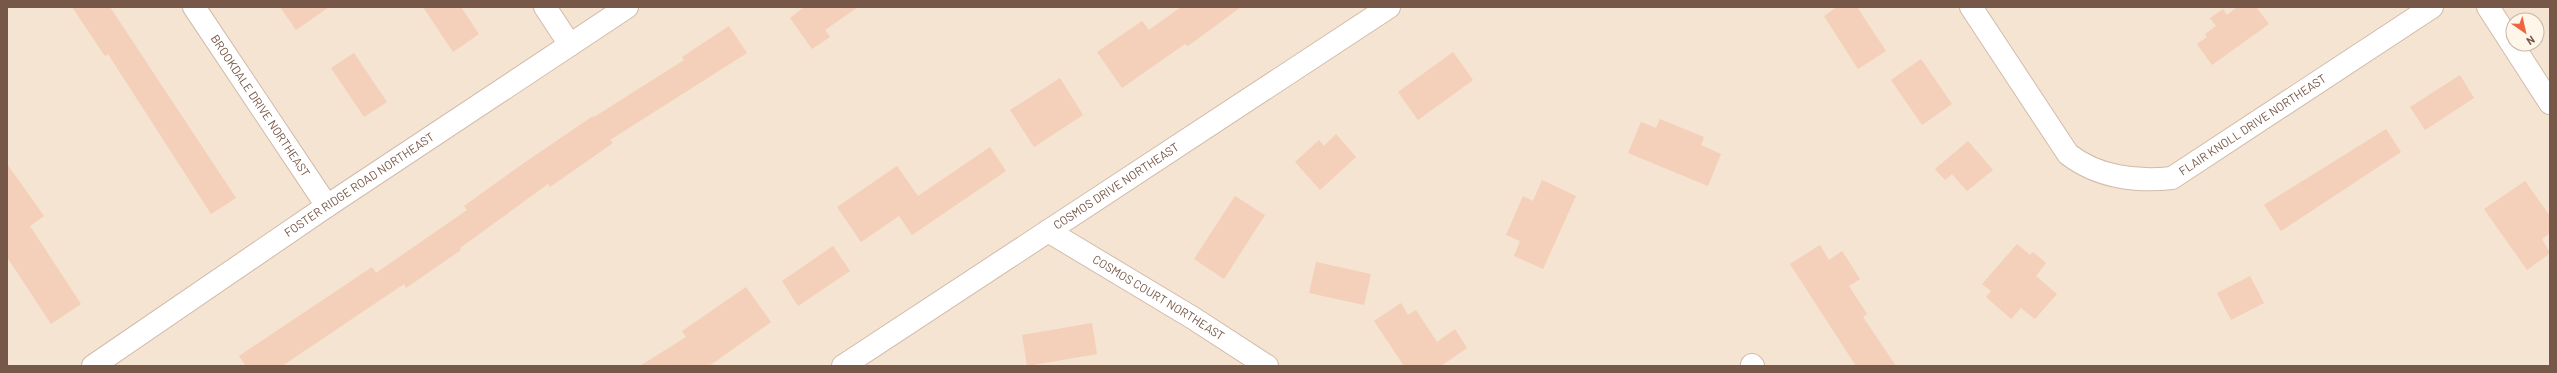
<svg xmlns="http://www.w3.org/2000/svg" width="2557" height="373" font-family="Barlow,sans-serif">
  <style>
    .residential { fill: #f5e4d1; fill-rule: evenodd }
    .building { fill: #f4cfb9 }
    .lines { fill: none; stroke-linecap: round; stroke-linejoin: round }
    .minor-casing { stroke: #d1bbab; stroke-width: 24 }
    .minor { stroke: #fff; stroke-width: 22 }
    .labels { text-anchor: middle; stroke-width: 3; stroke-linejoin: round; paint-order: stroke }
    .street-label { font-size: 12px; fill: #775747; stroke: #fff6ea }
  </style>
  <rect width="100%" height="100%" fill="#fdf2e3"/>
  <path class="residential" d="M 7,7 L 2550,7 L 2550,366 L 7,366 ZM 2513,20 L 2537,20 L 2537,44 L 2513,44 Z"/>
  <g class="building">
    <path d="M 72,7 L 110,7 L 236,198 L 211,214 L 108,54 L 105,56 Z"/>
    <path d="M 280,7 L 329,7 L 296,30 Z"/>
    <path d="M 423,7 L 461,7 L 479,34 L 453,52 Z"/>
    <path d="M 804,7 L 858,7 L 825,30 L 830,37 L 812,49 L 790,18 Z"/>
    <path d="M 1181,7 L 1241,7 L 1188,46 L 1185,44 L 1122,88 L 1097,52 L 1142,21 L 1149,30 Z"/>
    <path d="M 1837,7 L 1857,7 L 1886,51 L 1858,69 L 1824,16 Z"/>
    <path d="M 2237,7 L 2256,7 L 2269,24 L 2212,65 L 2197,44 L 2207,37 L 2205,34 L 2216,26 L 2210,18 L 2223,9 L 2227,15 Z"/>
    <path d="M 729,26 L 747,53 L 610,140 L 613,143 L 550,187 L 548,184 L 460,248 L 461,250 L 406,288 L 404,284 L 282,366 L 246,366 L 239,356 L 372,267 L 376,273 L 467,210 L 464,206 L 521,165 L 593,116 L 594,117 L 684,60 L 682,57 Z"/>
    <path d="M 1453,52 L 1473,80 L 1418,120 L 1398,92 Z"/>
    <path d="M 354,53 L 387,102 L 364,117 L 331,68 Z"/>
    <path d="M 1921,59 L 1952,104 L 1922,125 L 1891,80 Z"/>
    <path d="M 2460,75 L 2474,98 L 2425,130 L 2410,107 Z"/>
    <path d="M 1060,78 L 1083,115 L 1034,147 L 1010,110 Z"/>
    <path d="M 1660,119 L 1704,137 L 1701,145 L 1721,154 L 1708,186 L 1628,153 L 1641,122 L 1656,128 Z"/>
    <path d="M 2386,129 L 2401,152 L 2281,231 L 2264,205 Z"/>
    <path d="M 1336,134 L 1356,157 L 1320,190 L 1295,162 L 1319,140 L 1324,146 Z"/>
    <path d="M 1968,141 L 1993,170 L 1967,191 L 1952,174 L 1945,180 L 1935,169 Z"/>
    <path d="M 990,147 L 1006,171 L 912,235 L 899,216 L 861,242 L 837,207 L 897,166 L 918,196 Z"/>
    <path d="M 7,164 L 44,216 L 30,226 L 81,304 L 51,324 L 7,257 Z"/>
    <path d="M 1542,180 L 1576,196 L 1543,269 L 1514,256 L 1520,241 L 1506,235 L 1523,196 L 1533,201 Z"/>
    <path d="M 2525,181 L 2550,216 L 2550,233 L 2542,239 L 2550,253 L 2527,270 L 2484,209 Z"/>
    <path d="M 1235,196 L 1265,215 L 1224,279 L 1194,259 Z"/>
    <path d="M 2017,244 L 2030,255 L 2033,252 L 2046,263 L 2036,276 L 2057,294 L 2035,319 L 2021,308 L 2011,319 L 1986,297 L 1991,291 L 1982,284 Z"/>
    <path d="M 1820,245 L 1829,260 L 1842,251 L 1860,279 L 1849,286 L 1867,314 L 1863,317 L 1896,366 L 1856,366 L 1790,264 Z"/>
    <path d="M 833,246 L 850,271 L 798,306 L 782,281 Z"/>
    <path d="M 1316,262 L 1371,274 L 1364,305 L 1309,293 Z"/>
    <path d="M 2250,276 L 2264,303 L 2231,320 L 2217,293 Z"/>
    <path d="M 746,287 L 771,322 L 709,366 L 640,366 L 686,337 L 682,331 Z"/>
    <path d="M 1401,303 L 1408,315 L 1416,310 L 1437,342 L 1455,329 L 1467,348 L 1441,366 L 1404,366 L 1374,321 Z"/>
    <path d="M 1092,323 L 1097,354 L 1027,366 L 1022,335 Z"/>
  </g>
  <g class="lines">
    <defs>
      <g id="minor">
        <path id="s1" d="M 194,7 L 327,206"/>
        <path d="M 545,7 L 570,45"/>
        <path id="s2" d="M 1971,7 L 2068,154 C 2097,177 2136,182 2172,178 L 2432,7"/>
        <path d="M 2488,7 L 2550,103"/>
        <path id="s3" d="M 1048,231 L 1193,318 L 1267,366"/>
        <path d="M 1752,365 L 1753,366"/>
        <path id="s4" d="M 93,366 L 327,206 L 627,7"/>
        <path id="s5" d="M 843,366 L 1389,7"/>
      </g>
    </defs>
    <use href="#minor" class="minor-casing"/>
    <use href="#minor" class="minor"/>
  </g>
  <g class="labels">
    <g class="street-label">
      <text dy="4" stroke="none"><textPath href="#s1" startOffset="119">BROOKDALE DRIVE NORTHEAST</textPath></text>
      <text dy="4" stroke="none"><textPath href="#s2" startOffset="382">FLAIR KNOLL DRIVE NORTHEAST</textPath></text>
      <text dy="4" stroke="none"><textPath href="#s4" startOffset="322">FOSTER RIDGE ROAD NORTHEAST</textPath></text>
      <text dy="4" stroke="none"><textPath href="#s5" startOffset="327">COSMOS DRIVE NORTHEAST</textPath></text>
      <text dy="4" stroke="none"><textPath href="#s3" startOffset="129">COSMOS COURT NORTHEAST</textPath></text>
    </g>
  </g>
  <rect width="2557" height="373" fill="none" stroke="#775747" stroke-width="16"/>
  <g transform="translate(2525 32) rotate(146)"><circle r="19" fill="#fff6ea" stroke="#c9b6a9"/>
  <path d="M0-3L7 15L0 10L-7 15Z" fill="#ee6441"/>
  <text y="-6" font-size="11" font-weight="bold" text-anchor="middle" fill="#775747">N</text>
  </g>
</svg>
